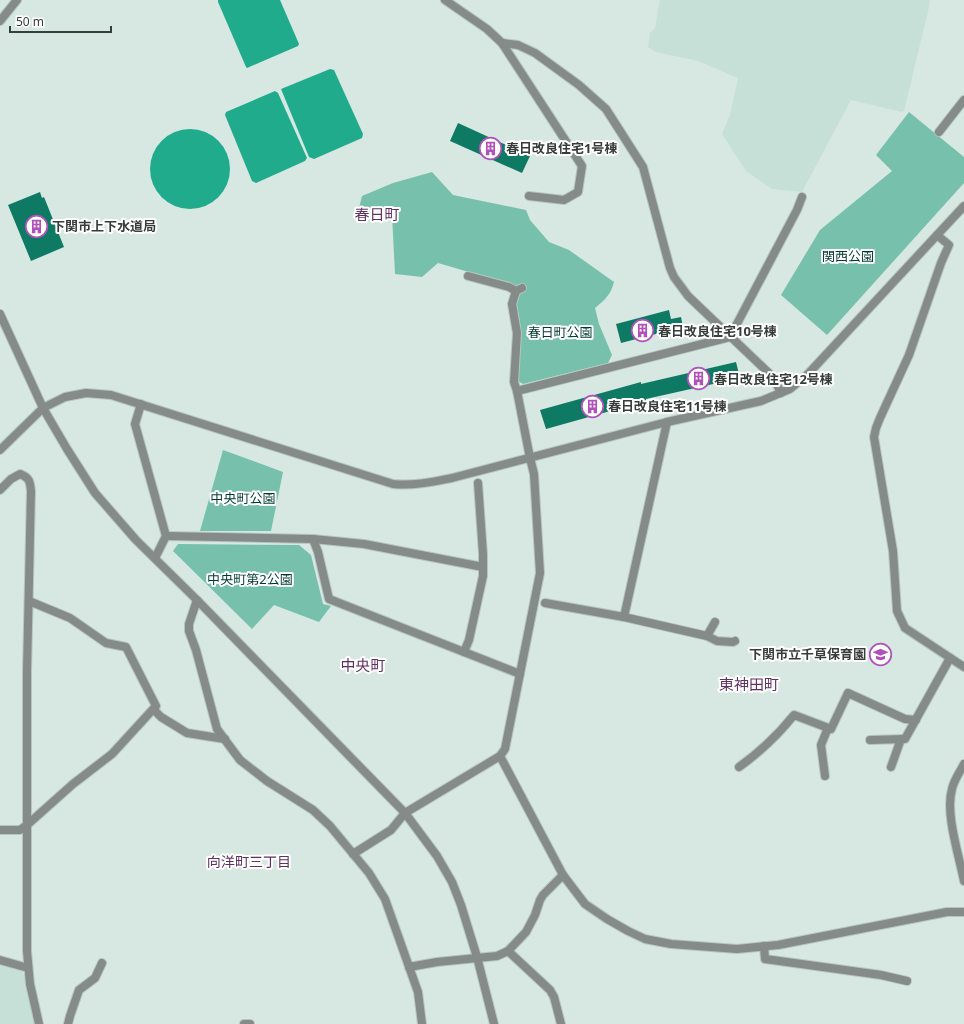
<svg xmlns="http://www.w3.org/2000/svg" width="964" height="1024" font-family="'Noto Sans','Noto Sans JP',sans-serif">
  <style>
    .built { fill: #c6e0d7 }
    .green { fill: #77c1ac }
    .water { fill: #21ab8d }
    .building { fill: #0e7a64 }
    .lines { fill: none; stroke-linecap: round; stroke-linejoin: round }
    .minor-casing { stroke: #b7c5c1; stroke-width: 10 }
    .tertiary-casing { stroke: #b7c5c1; stroke-width: 10 }
    .minor { stroke: #848b88; stroke-width: 8 }
    .tertiary { stroke: #848b88; stroke-width: 8 }
    .labels { text-anchor: middle; stroke-width: 4; stroke-linejoin: round; paint-order: stroke }
    .poi-label { font-size: 13px; font-weight: bold; fill: #373d3b; stroke: #fff; text-anchor: start }
    .park-label { font-size: 13px; fill: #003b2f; stroke: #fff }
    .neighbourhood-label { font-size: 14px; fill: #5f3064; stroke: #fff }
    .quarter-label { font-size: 15px; fill: #5f3064; stroke: #fff }
  </style>
  <rect width="100%" height="100%" fill="#d7e7e2"/>
  <g class="built">
    <path d="M 660,0 L 930,0 L 929,7 L 904,111 L 902,112 L 851,100 L 802,192 L 772,189 L 746,171 L 722,134 L 730,115 L 738,78 L 698,61 L 656,52 L 648,47 L 650,33 L 655,28 Z"/>
    <path d="M 0,965 L 18,969 L 24,974 L 35,1024 L 0,1024 Z"/>
  </g>
  <g class="green">
    <path d="M 909,112 L 964,157 L 964,183 L 827,335 L 781,295 L 820,230 L 892,171 L 876,155 Z"/>
    <path d="M 432,172 L 453,195 L 526,210 L 530,220 L 549,242 L 569,250 L 614,282 C 611,294 605,300 595,308 L 599,324 L 612,355 L 608,363 L 523,384 L 518,381 L 520,322 L 513,285 L 438,263 L 422,277 L 395,274 L 392,214 L 359,208 L 362,196 L 393,183 Z"/>
    <path d="M 223,450 L 283,472 L 271,531 L 200,531 Z"/>
    <path d="M 178,544 L 299,545 L 311,555 L 323,604 L 331,606 L 319,622 L 274,605 L 252,629 L 173,551 Z"/>
  </g>
  <g class="water">
    <path d="M 218,0 L 280,0 L 299,44 L 298,46 L 247,68 L 246,67 L 218,2 Z"/>
    <path d="M 330,69 L 334,70 L 363,134 L 362,138 L 314,159 L 309,157 L 281,89 Z"/>
    <path d="M 275,91 L 278,93 L 307,158 L 305,161 L 256,183 L 252,181 L 225,115 L 226,112 Z"/>
    <circle cx="190" cy="169" r="40"/>
  </g>
  <g class="building">
    <path d="M 458,123 L 530,156 L 522,173 L 450,141 Z"/>
    <path d="M 40,192 L 42,198 L 44,197 L 64,247 L 31,261 L 8,205 Z"/>
    <path d="M 669,310 L 671,319 L 681,317 L 683,327 L 621,343 L 616,324 Z"/>
    <path d="M 736,362 L 740,378 L 646,399 L 646,401 L 546,429 L 540,410 L 641,382 L 641,384 Z"/>
  </g>
  <g class="lines">
    <defs>
      <g id="minor">
        <path d="M 445,0 L 487,29 L 502,43 L 582,166 L 578,192 L 564,200 L 529,196"/>
        <path d="M 502,43 L 518,45 L 535,53 L 579,85 L 606,109 L 643,167 L 670,268 L 674,277 L 688,296 L 773,377 L 781,393"/>
        <path d="M 939,132 L 964,100"/>
        <path d="M 937,235 L 949,245 L 941,263 L 909,355 L 880,418 L 876,428 L 874,437 L 893,551 L 897,611 L 905,628 L 964,667"/>
        <path d="M 468,276 L 509,287 L 516,291"/>
        <path d="M 522,288 L 516,291 L 512,304 L 517,333 L 514,382 L 517,391 L 530,458"/>
        <path d="M 517,391 L 730,337 L 797,210 L 802,197"/>
        <path d="M 141,404 L 135,424 L 166,536 L 155,558"/>
        <path d="M 0,490 L 11,479 L 20,474 C 30,478 30,482 31,491 L 27,671 L 27,951 L 30,984 L 39,1024"/>
        <path d="M 166,536 L 313,539 L 364,544 L 483,567"/>
        <path d="M 313,539 L 318,552 L 329,599 L 520,674"/>
        <path d="M 197,600 L 189,624 L 189,631 L 196,650 L 217,729 L 240,760 L 267,781 L 313,810 L 330,826 L 369,873 L 385,899 L 418,992 L 422,1024"/>
        <path d="M 545,603 L 624,617 L 707,636 L 715,622"/>
        <path d="M 624,617 L 667,422"/>
        <path d="M 707,636 L 717,641 L 733,642 L 735,641"/>
        <path d="M 464,652 L 469,640 L 483,576 L 483,554 L 478,483"/>
        <path d="M 154,710 L 161,717 L 187,733 L 225,739"/>
        <path d="M 870,740 L 905,739 L 950,658"/>
        <path d="M 500,756 L 563,875 L 585,904 L 607,919 L 628,931 L 645,939 L 671,944 L 737,949 L 778,945 L 947,912 L 964,912"/>
        <path d="M 964,764 C 960,772 954,780 952,789 C 945,814 959,855 964,881"/>
        <path d="M 739,767 C 760,752 778,735 794,715 L 831,729 L 848,693 L 905,719 L 916,720"/>
        <path d="M 891,767 L 901,739"/>
        <path d="M 825,776 L 821,745 L 828,728"/>
        <path d="M 0,830 L 20,830 L 27,825 L 73,784 L 112,754 L 156,706 L 126,647 L 106,643 L 70,618 L 29,601"/>
        <path d="M 353,854 L 391,830 L 405,813"/>
        <path d="M 764,946 L 765,959 L 881,975 L 907,981"/>
        <path d="M 508,951 L 550,990 L 554,997 L 561,1024"/>
        <path d="M 0,960 L 28,968"/>
        <path d="M 409,967 L 437,962 L 497,956 L 508,951 L 526,932 L 535,915 L 540,900 L 543,895 L 563,875"/>
        <path d="M 68,1024 L 70,1016 L 79,990 L 95,978 L 102,963"/>
        <path d="M 244,1024 L 250,1024"/>
      </g>
      <g id="tertiary">
        <path d="M 0,21 L 17,0"/>
        <path d="M 0,314 L 43,408 L 67,449 L 95,493 L 136,540 L 197,600 L 405,813 L 437,856 L 452,882 L 461,905 L 477,957 L 494,1024"/>
        <path d="M 0,450 L 43,408 L 65,397 L 86,393 L 111,395 L 393,484 C 413,486 432,482 452,478 L 667,422 L 761,401 L 790,389 L 808,374 L 964,206"/>
        <path d="M 405,813 L 500,756 L 505,749 L 540,573 L 534,474 L 530,458"/>
      </g>
    </defs>
    <use href="#minor" class="minor-casing"/>
    <use href="#tertiary" class="tertiary-casing"/>
    <use href="#minor" class="minor"/>
    <use href="#tertiary" class="tertiary"/>
  </g>
  <defs>
    <symbol id="building-ring" viewBox="-11 -11 22 22"><circle r="9.5" fill="#fff" stroke="#b151ba" stroke-width="1.5"/><path d="M-4-6H4V6H1V3H-1V6H-4ZM-2.5-4.3h1.7v1.8h-1.7ZM.8-4.3h1.7v1.8H.8ZM-2.5-1h1.7V.8h-1.7ZM.8-1h1.7V.8H.8Z" fill="#b151ba"/></symbol>
    <symbol id="school-ring" viewBox="-11 -11 22 22"><circle r="9.5" fill="#fff" stroke="#b151ba" stroke-width="1.5"/><path d="M0-5L7-2L0 1L-7-2ZM-4 1L0 2.5L4 1V4Q0 6-4 4Z" fill="#b151ba"/></symbol>
  </defs>
  <g fill-rule="evenodd">
    <use href="#building-ring" x="478" y="136" width="25" height="25"/>
    <use href="#building-ring" x="24" y="214" width="25" height="25"/>
    <use href="#building-ring" x="630" y="318" width="25" height="25"/>
    <use href="#building-ring" x="686" y="366" width="25" height="25"/>
    <use href="#building-ring" x="580" y="394" width="25" height="25"/>
    <use href="#school-ring" x="868" y="642" width="25" height="25"/>
  </g>
  <g class="labels">
    <g class="poi-label">
      <text x="506" y="153">春日改良住宅1号棟</text>
      <text x="52" y="231">下関市上下水道局</text>
      <text x="658" y="336">春日改良住宅10号棟</text>
      <text x="714" y="384">春日改良住宅12号棟</text>
      <text x="608" y="411">春日改良住宅11号棟</text>
      <text x="866" y="659" text-anchor="end">下関市立千草保育園</text>
    </g>
    <g class="park-label">
      <text x="848" y="261">関西公園</text>
      <text x="560" y="337">春日町公園</text>
      <text x="243" y="503">中央町公園</text>
      <text x="250" y="584">中央町第2公園</text>
    </g>
    <g class="neighbourhood-label">
      <text x="249" y="867">向洋町三丁目</text>
    </g>
    <g class="quarter-label">
      <text x="377" y="220">春日町</text>
      <text x="363" y="671">中央町</text>
      <text x="749" y="690">東神田町</text>
    </g>
  </g>
  <path d="M10 26v6h101v-6" fill="none" stroke="#373d3b" stroke-width="2"/>
  <text x="16" y="26" font-size="12" fill="#373d3b" stroke="#ffffff" stroke-width="3" paint-order="stroke">50 m</text>
</svg>
